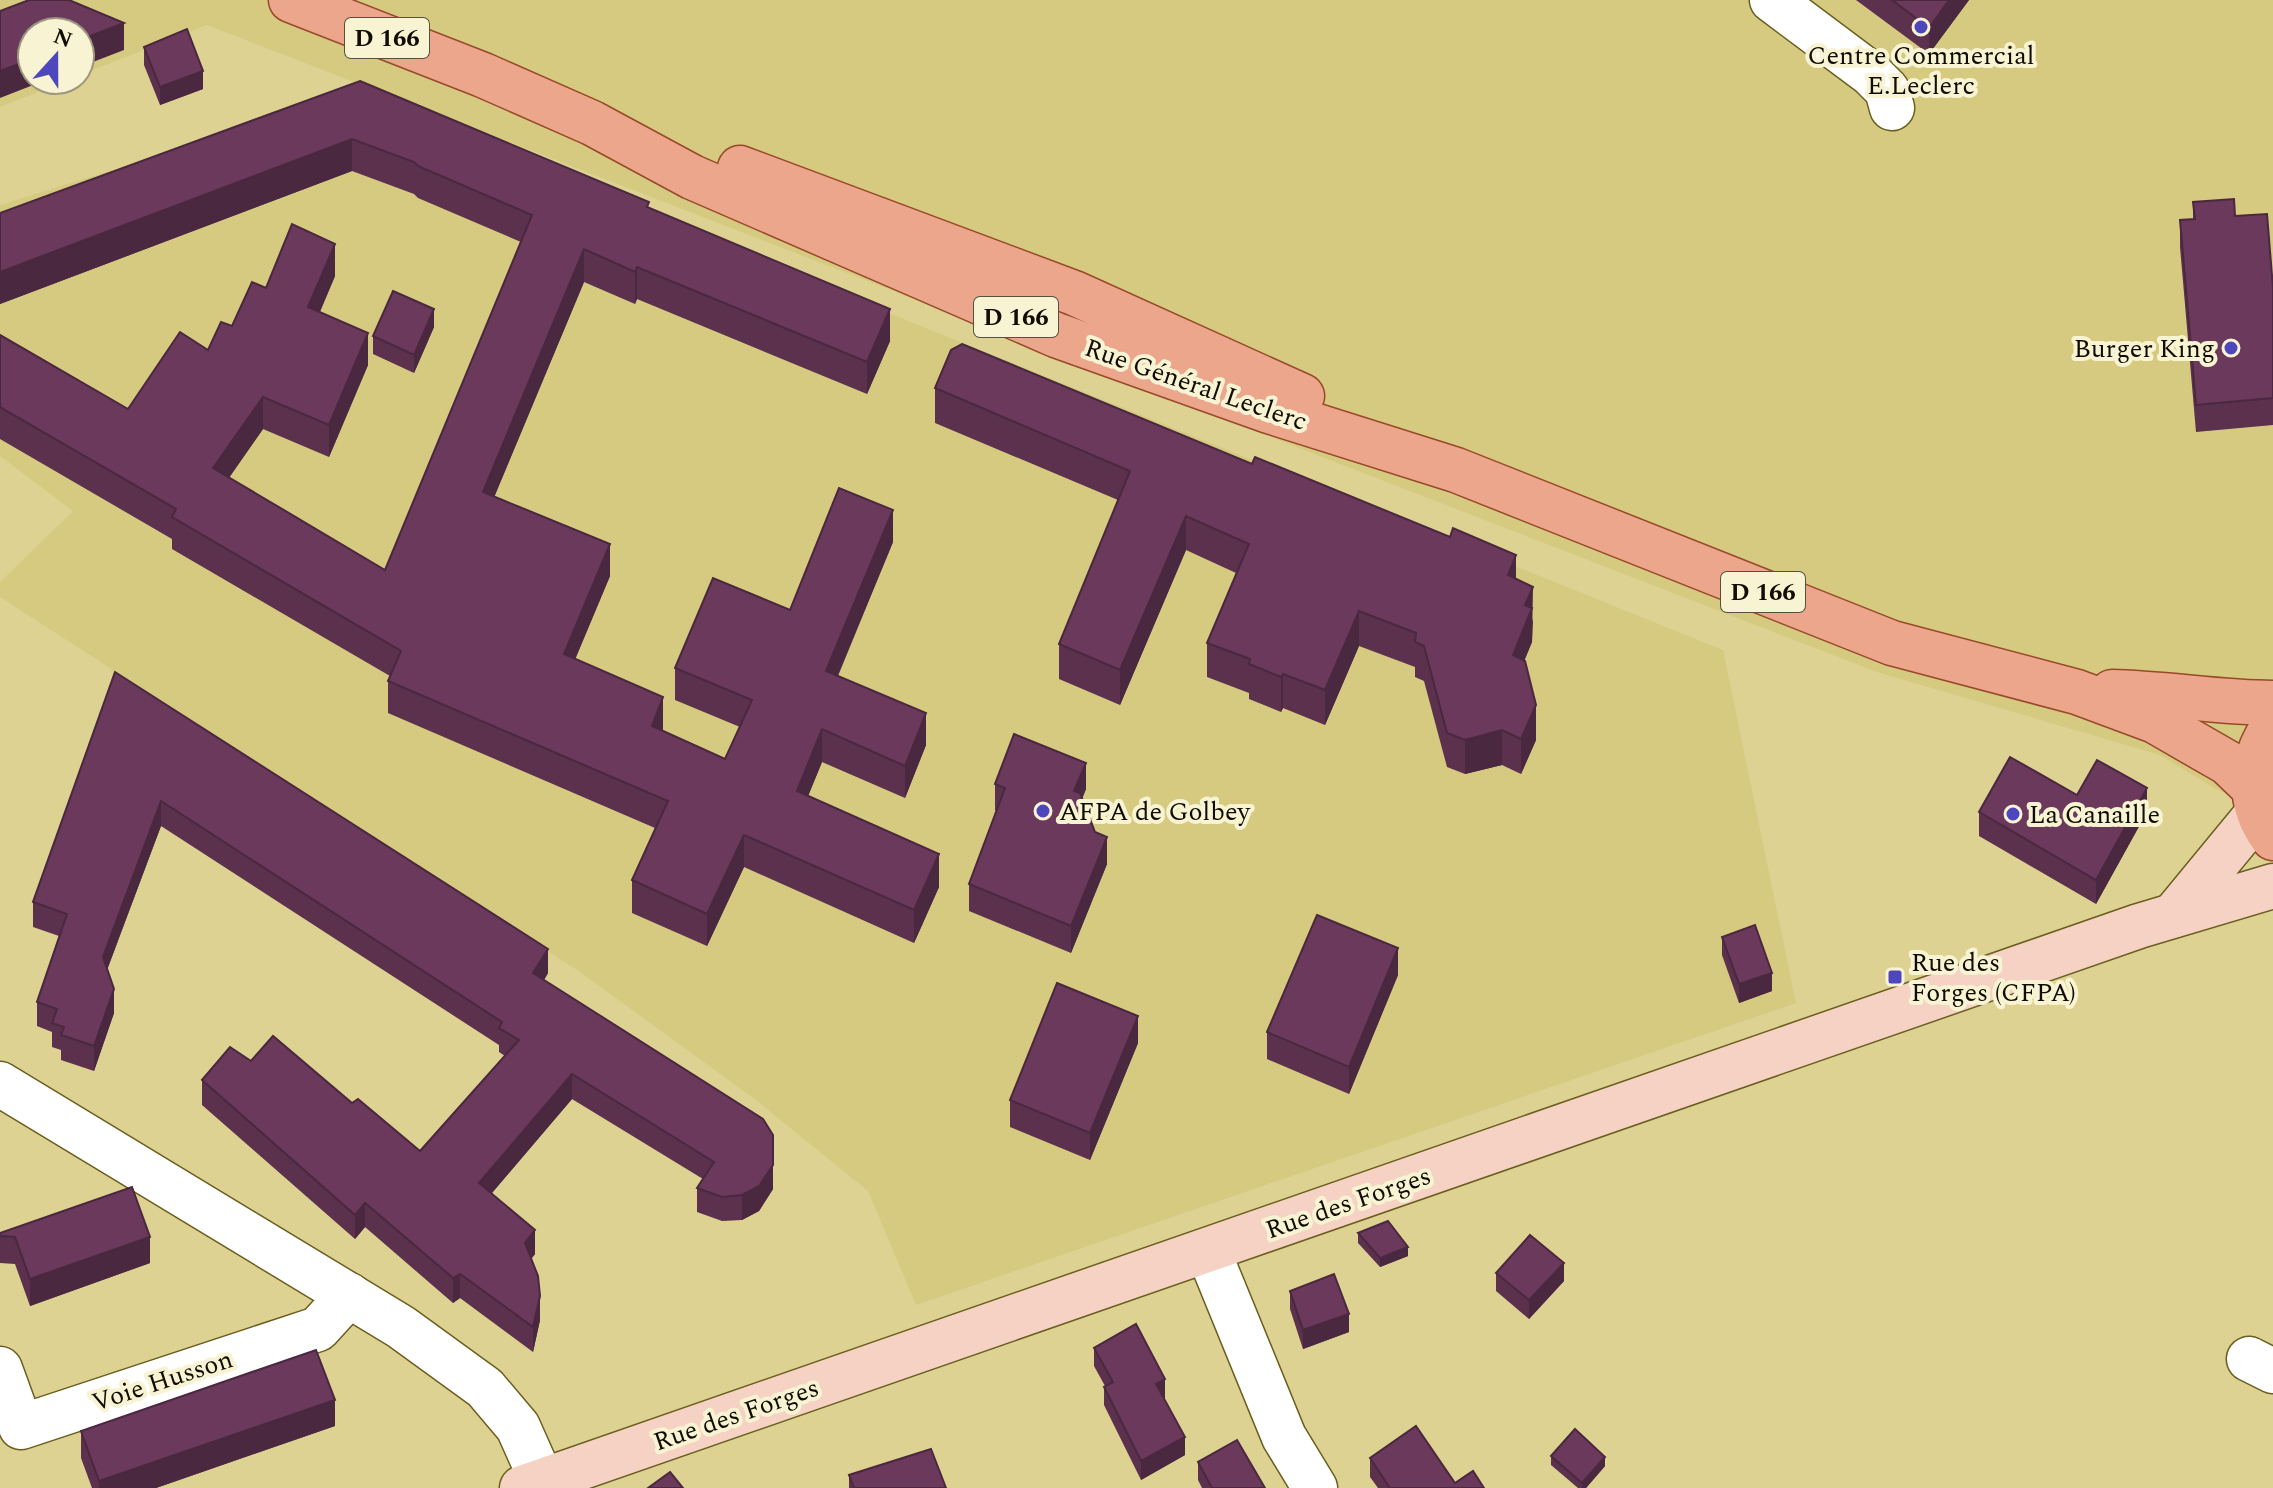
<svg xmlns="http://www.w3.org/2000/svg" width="2273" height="1488" font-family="Spectral,serif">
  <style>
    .built { fill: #d6ca80 }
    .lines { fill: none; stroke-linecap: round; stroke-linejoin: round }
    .street-casing { stroke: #6a5f1f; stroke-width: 47 }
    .secondary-casing { stroke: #6a5f1f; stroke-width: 47 }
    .primary-casing { stroke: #984929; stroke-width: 47 }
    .street { stroke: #fff; stroke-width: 44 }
    .secondary { stroke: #f6d2c5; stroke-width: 44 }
    .primary { stroke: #eca68c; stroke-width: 44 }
    .wall { fill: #5b314e }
    .shaded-wall { fill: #4a2840 }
    .building { fill: #6a395b; stroke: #4a2840; stroke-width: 2 }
    .poi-dot { fill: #4d46bd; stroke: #f8f3d3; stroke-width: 3 }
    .labels { text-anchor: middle; stroke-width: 8; stroke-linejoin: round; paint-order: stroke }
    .shield { fill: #f8f3d3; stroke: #56513f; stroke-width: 2 }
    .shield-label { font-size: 24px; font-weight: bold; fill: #110c00 }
    .poi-label { font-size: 26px; fill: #110c00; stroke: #f8f3d3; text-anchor: start }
    .street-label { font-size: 26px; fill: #110c00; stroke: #f8f3d3 }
  </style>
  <rect width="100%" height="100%" fill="#ddd292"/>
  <g class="built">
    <path d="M 0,0 L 2273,0 L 2273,816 L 2216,789 L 2160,755 L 1877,672 L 207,25 L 80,75 L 80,32 L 32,32 L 32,80 L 68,80 L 0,107 Z"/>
    <path d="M 351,96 L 1723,650 L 1796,1003 L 916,1305 L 868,1191 L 756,1100 L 580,972 L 0,597 L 0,582 L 73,511 L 0,456 L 0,205 Z"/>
  </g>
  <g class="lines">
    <defs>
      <g id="street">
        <path d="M 1772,0 L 1871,74 L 1887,90 L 1892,108"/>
        <path d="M 0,1084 L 401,1327 L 485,1388 L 518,1427 L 542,1481"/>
        <path d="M 1208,1251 L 1284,1437 L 1315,1488"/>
        <path d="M 2249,1359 L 2273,1371"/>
        <path d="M 0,1369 L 21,1427 L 318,1329 L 349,1295"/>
      </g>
      <g id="secondary">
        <path d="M 2174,915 L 2258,813"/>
        <path d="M 522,1488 L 2139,926 L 2273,886"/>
      </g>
      <g id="primary">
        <path d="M 291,0 L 483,75 L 592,123 L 692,177 L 1056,335 L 1269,411 L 1456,470 L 1892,643 L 2077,692 L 2155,721 L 2228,763 L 2253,787"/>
        <path d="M 740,168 L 1074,293 L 1302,396"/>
        <path d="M 2112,692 C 2166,693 2219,703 2273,703"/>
        <path d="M 2273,727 C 2249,761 2247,804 2273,838"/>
      </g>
    </defs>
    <use href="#street" class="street-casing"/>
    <use href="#secondary" class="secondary-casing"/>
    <use href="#primary" class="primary-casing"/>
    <use href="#street" class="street"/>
    <use href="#secondary" class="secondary"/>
    <use href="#primary" class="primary"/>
  </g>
  <g class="wall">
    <path d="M 1856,0 L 1969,0 L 1929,54 Z"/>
    <path d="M 144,47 L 203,89 L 160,105 L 144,65 Z"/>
    <path d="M 360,81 L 649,208 L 890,341 L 867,394 L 637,299 L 635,304 L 584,282 L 494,497 L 610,576 L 575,659 L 662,730 L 725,759 L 740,727 L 675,700 L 675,668 L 790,610 L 893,542 L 838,676 L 926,745 L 905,798 L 822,762 L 808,796 L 939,887 L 914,943 L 744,867 L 707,946 L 632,913 L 632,880 L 655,828 L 388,713 L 388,681 L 390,676 L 172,549 L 172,539 L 0,439 L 0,335 L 128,409 L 208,350 L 232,326 L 266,288 L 335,276 L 320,312 L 368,365 L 329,457 L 263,429 L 229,478 L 385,570 L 521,242 L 418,198 L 414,194 L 352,171 L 0,304 L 0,213 Z"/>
    <path d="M 2193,202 L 2235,216 L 2273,288 L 2273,425 L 2196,432 L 2180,247 L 2180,220 L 2193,219 Z"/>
    <path d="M 434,327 L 414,373 L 373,354 L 373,336 Z"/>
    <path d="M 935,388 L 1516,579 L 1533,621 L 1532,642 L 1524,660 L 1536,740 L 1521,774 L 1502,765 L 1465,774 L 1447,767 L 1424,681 L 1415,677 L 1415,667 L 1359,646 L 1325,725 L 1283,708 L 1281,712 L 1249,699 L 1249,693 L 1207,677 L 1207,643 L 1236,573 L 1186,550 L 1120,705 L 1059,679 L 1059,644 L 1118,500 L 935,423 Z"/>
    <path d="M 115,672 L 548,973 L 544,980 L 773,1189 L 759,1211 L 742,1220 L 722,1221 L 697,1212 L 697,1188 L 703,1179 L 572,1099 L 492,1193 L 535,1254 L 531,1259 L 540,1320 L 533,1352 L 460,1298 L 453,1303 L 365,1227 L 355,1239 L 202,1105 L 202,1080 L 251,1061 L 352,1103 L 420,1151 L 505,1056 L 499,1052 L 499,1045 L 161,826 L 107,969 L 114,1013 L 94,1071 L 61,1060 L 61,1050 L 52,1047 L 52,1032 L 37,1026 L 37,1002 L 59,936 L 33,927 L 33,902 Z"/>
    <path d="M 995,784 L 1086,789 L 1082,799 L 1107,864 L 1071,953 L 969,911 L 969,884 L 996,811 L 995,810 Z"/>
    <path d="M 2077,795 L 2147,812 L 2096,904 L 1979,836 L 1979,812 Z"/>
    <path d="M 1722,937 L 1772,991 L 1739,1003 L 1722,955 Z"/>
    <path d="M 1398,975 L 1349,1094 L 1267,1059 L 1267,1032 Z"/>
    <path d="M 1138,1043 L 1090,1160 L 1010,1127 L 1010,1100 Z"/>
    <path d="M 0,1233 L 150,1263 L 30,1306 L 15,1264 L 0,1263 Z"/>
    <path d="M 1358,1233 L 1408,1256 L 1380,1267 L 1358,1243 Z"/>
    <path d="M 1496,1273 L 1564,1281 L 1529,1319 L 1496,1291 Z"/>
    <path d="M 1290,1291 L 1349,1332 L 1303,1349 L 1290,1309 Z"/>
    <path d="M 1094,1348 L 1165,1398 L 1164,1398 L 1185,1455 L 1141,1480 L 1104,1405 L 1104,1387 L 1105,1386 L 1094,1366 Z"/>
    <path d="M 335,1426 L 156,1488 L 92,1488 L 81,1458 L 81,1431 Z"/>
    <path d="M 1551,1456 L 1605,1466 L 1586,1488 L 1578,1488 L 1551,1465 Z"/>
    <path d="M 1370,1458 L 1455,1483 L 1484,1488 L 1378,1488 L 1370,1477 Z"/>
    <path d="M 1198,1462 L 1265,1488 L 1202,1488 L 1198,1480 Z"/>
    <path d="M 849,1475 L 946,1488 L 849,1488 Z"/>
  </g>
  <g class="shaded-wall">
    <path d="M 1949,0 L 1969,0 L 1929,54 L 1929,28 Z"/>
    <path d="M 124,23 L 124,50 L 80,67 L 80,40 Z"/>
    <path d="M 32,59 L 32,80 L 46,80 L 0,98 L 0,71 Z"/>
    <path d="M 203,71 L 203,89 L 160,105 L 160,87 Z"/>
    <path d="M 352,139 L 352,171 L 0,304 L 0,272 Z"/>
    <path d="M 335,244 L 335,276 L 308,339 L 308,307 Z"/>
    <path d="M 584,249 L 584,282 L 483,524 L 483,492 Z"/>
    <path d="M 637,267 L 637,299 L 635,304 L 635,272 Z"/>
    <path d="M 434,309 L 434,327 L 414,373 L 414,355 Z"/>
    <path d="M 890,309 L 890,341 L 867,394 L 867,362 Z"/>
    <path d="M 368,333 L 368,365 L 329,457 L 329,425 Z"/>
    <path d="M 263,397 L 263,429 L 213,500 L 213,468 Z"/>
    <path d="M 893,510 L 893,542 L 826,703 L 826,671 Z"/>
    <path d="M 1186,516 L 1186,550 L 1120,705 L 1120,670 Z"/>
    <path d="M 610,544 L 610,576 L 564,686 L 564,654 Z"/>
    <path d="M 1516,555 L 1516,589 L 1508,575 Z"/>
    <path d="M 1533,587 L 1532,642 L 1513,689 L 1513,655 L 1525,605 Z"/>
    <path d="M 1359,611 L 1359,646 L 1325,725 L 1325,690 Z"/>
    <path d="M 1283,674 L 1283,708 L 1281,712 L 1281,677 Z"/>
    <path d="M 663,697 L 663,730 L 652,758 L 652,726 Z"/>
    <path d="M 1536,705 L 1536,740 L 1521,774 L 1521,739 Z"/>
    <path d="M 926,713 L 926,745 L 905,798 L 905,766 Z"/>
    <path d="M 822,729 L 822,762 L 797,823 L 797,791 Z"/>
    <path d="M 1502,730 L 1502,765 L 1465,774 L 1465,740 Z"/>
    <path d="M 1086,763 L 1086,789 L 1074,817 L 1074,791 Z"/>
    <path d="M 2147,788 L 2147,812 L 2096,904 L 2096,880 Z"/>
    <path d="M 161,801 L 161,826 L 103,981 L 103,957 Z"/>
    <path d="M 744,835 L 744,867 L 707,946 L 707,914 Z"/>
    <path d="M 1107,837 L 1107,864 L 1071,953 L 1071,926 Z"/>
    <path d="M 939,854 L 939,887 L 914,943 L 914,910 Z"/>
    <path d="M 1398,948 L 1398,975 L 1349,1094 L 1349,1067 Z"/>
    <path d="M 548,949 L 548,973 L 533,998 L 533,973 Z"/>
    <path d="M 1772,973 L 1772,991 L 1739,1003 L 1739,984 Z"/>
    <path d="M 114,989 L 114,1013 L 94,1071 L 94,1046 Z"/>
    <path d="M 1138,1016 L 1138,1043 L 1090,1160 L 1090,1133 Z"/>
    <path d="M 572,1074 L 572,1099 L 479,1208 L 479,1183 Z"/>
    <path d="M 773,1135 L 773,1189 L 759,1211 L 742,1220 L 742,1195 Z"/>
    <path d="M 365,1203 L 365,1227 L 355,1239 L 355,1215 Z"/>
    <path d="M 535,1230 L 535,1254 L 525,1267 L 525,1243 Z"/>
    <path d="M 150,1237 L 150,1263 L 30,1306 L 30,1279 Z"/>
    <path d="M 1408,1247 L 1408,1256 L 1380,1267 L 1380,1258 Z"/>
    <path d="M 1564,1263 L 1564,1281 L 1529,1319 L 1529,1300 Z"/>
    <path d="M 460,1274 L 460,1298 L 453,1303 L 453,1278 Z"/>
    <path d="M 540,1296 L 540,1320 L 533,1352 L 533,1327 Z"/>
    <path d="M 1349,1314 L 1349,1332 L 1303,1349 L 1303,1330 Z"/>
    <path d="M 1165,1379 L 1165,1398 L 1156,1402 L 1156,1384 Z"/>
    <path d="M 335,1400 L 335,1426 L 156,1488 L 99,1488 L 99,1481 Z"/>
    <path d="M 1185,1437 L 1185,1455 L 1141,1480 L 1141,1461 Z"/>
    <path d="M 1605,1457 L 1605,1466 L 1586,1488 L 1582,1488 L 1582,1483 Z"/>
  </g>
  <g class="building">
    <path d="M 29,0 L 69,0 L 124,23 L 80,40 L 80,32 L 32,32 L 32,59 L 0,71 L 0,11 Z"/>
    <path d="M 1892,0 L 1949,0 L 1929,28 Z"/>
    <path d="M 187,29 L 203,71 L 160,87 L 144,47 Z"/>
    <path d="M 360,81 L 649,202 L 647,207 L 890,309 L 867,362 L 637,267 L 635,272 L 584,249 L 483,492 L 610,544 L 564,654 L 663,697 L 652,726 L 725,759 L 752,700 L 675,668 L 713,578 L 790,610 L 839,488 L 893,510 L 826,671 L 926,713 L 905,766 L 822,729 L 797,791 L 939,854 L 914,910 L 744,835 L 707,914 L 632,880 L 668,801 L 388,681 L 401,651 L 172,517 L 176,509 L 0,407 L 0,335 L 128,409 L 180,332 L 208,350 L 221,322 L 232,326 L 252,282 L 266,288 L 292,224 L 335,244 L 308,307 L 368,333 L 329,425 L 263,397 L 213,468 L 385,570 L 532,215 L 418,166 L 414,162 L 352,139 L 0,272 L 0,213 Z"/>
    <path d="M 2234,199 L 2235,216 L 2267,214 L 2273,288 L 2273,398 L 2196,405 L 2180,220 L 2195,219 L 2193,202 Z"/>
    <path d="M 393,291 L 434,309 L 414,355 L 373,336 Z"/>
    <path d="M 962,344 L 1252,464 L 1255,457 L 1450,537 L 1453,528 L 1516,555 L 1508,575 L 1533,587 L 1525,605 L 1532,608 L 1513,655 L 1525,661 L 1536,705 L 1521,739 L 1502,730 L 1465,740 L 1447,733 L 1424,646 L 1415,642 L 1416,633 L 1359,611 L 1325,690 L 1283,674 L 1281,677 L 1249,664 L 1250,659 L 1207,643 L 1249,544 L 1186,516 L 1120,670 L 1059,644 L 1130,471 L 935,388 L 951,350 Z"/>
    <path d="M 115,672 L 548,949 L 533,973 L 763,1119 L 773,1135 L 773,1165 L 759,1186 L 742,1195 L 722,1197 L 697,1188 L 714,1162 L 572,1074 L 479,1183 L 535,1230 L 525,1243 L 538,1276 L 540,1296 L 533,1327 L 460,1274 L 453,1278 L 365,1203 L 355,1215 L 202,1080 L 230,1047 L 251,1061 L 273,1036 L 352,1103 L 358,1099 L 420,1151 L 519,1040 L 499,1028 L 502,1022 L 161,801 L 103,957 L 114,989 L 94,1046 L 61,1035 L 64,1027 L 52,1023 L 57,1009 L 37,1002 L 67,914 L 33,902 Z"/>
    <path d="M 1014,734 L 1086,763 L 1074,791 L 1080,793 L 1095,832 L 1107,837 L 1071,926 L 969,884 L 1005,788 L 995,784 Z"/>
    <path d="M 2010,757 L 2077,795 L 2097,760 L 2147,788 L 2096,880 L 1979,812 Z"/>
    <path d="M 1317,915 L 1398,948 L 1349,1067 L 1267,1032 Z"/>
    <path d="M 1755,925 L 1772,973 L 1739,984 L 1722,937 Z"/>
    <path d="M 1057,983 L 1138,1016 L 1090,1133 L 1010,1100 Z"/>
    <path d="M 132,1187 L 150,1237 L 30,1279 L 15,1237 L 0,1236 L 0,1233 Z"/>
    <path d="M 1388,1221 L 1408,1247 L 1380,1258 L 1358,1233 Z"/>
    <path d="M 1530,1235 L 1564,1263 L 1529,1300 L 1496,1273 Z"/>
    <path d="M 1334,1274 L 1349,1314 L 1303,1330 L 1290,1291 Z"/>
    <path d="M 1136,1324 L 1165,1379 L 1156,1384 L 1185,1437 L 1141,1461 L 1104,1387 L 1113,1382 L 1094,1348 Z"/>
    <path d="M 316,1350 L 335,1400 L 99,1481 L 81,1431 Z"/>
    <path d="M 1416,1426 L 1455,1483 L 1473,1471 L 1484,1488 L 1390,1488 L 1370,1458 Z"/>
    <path d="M 1575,1429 L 1605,1457 L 1582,1483 L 1551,1456 Z"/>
    <path d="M 1237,1440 L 1265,1488 L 1212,1488 L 1198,1462 Z"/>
    <path d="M 931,1449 L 946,1488 L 854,1488 L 849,1475 Z"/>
    <path d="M 670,1472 L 683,1488 L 648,1488 Z"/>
  </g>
  <g class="poi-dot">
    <circle cx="1921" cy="27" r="8"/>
    <circle cx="2231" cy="348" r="8"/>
    <circle cx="1043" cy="811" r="8"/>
    <circle cx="2013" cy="814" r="8"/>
    <rect x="1887" y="969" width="16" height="16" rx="4"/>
  </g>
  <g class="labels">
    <g class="shield">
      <rect x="345" y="18" width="84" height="40" rx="6"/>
      <rect x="974" y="297" width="84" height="40" rx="6"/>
      <rect x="1721" y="572" width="84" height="40" rx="6"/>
    </g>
    <g class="shield-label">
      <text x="387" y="46">D 166</text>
      <text x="1016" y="325">D 166</text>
      <text x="1763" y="600">D 166</text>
    </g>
    <g class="poi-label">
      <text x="1921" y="64" text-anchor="middle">Centre Commercial<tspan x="1921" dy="30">E.Leclerc</tspan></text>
      <text x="2215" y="357" text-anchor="end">Burger King</text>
      <text x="1059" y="820">AFPA de Golbey</text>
      <text x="2029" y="823">La Canaille</text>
      <text x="1911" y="971">Rue des<tspan x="1911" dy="30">Forges (CFPA)</tspan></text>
    </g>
    <g class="street-label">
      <text transform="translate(1196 384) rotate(19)" y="9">Rue Général Leclerc</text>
      <text transform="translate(1348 1202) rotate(-19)" y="9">Rue des Forges</text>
      <text transform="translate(162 1380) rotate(-18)" y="9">Voie Husson</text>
      <text transform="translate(736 1414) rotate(-19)" y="9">Rue des Forges</text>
    </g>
  </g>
  <g transform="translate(56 56) rotate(21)"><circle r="38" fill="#f8f3d3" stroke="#9c977f" stroke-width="2"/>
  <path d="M0-6L14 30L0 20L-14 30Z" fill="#4d46bd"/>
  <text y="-12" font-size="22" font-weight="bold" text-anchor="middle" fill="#110c00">N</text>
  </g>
</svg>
